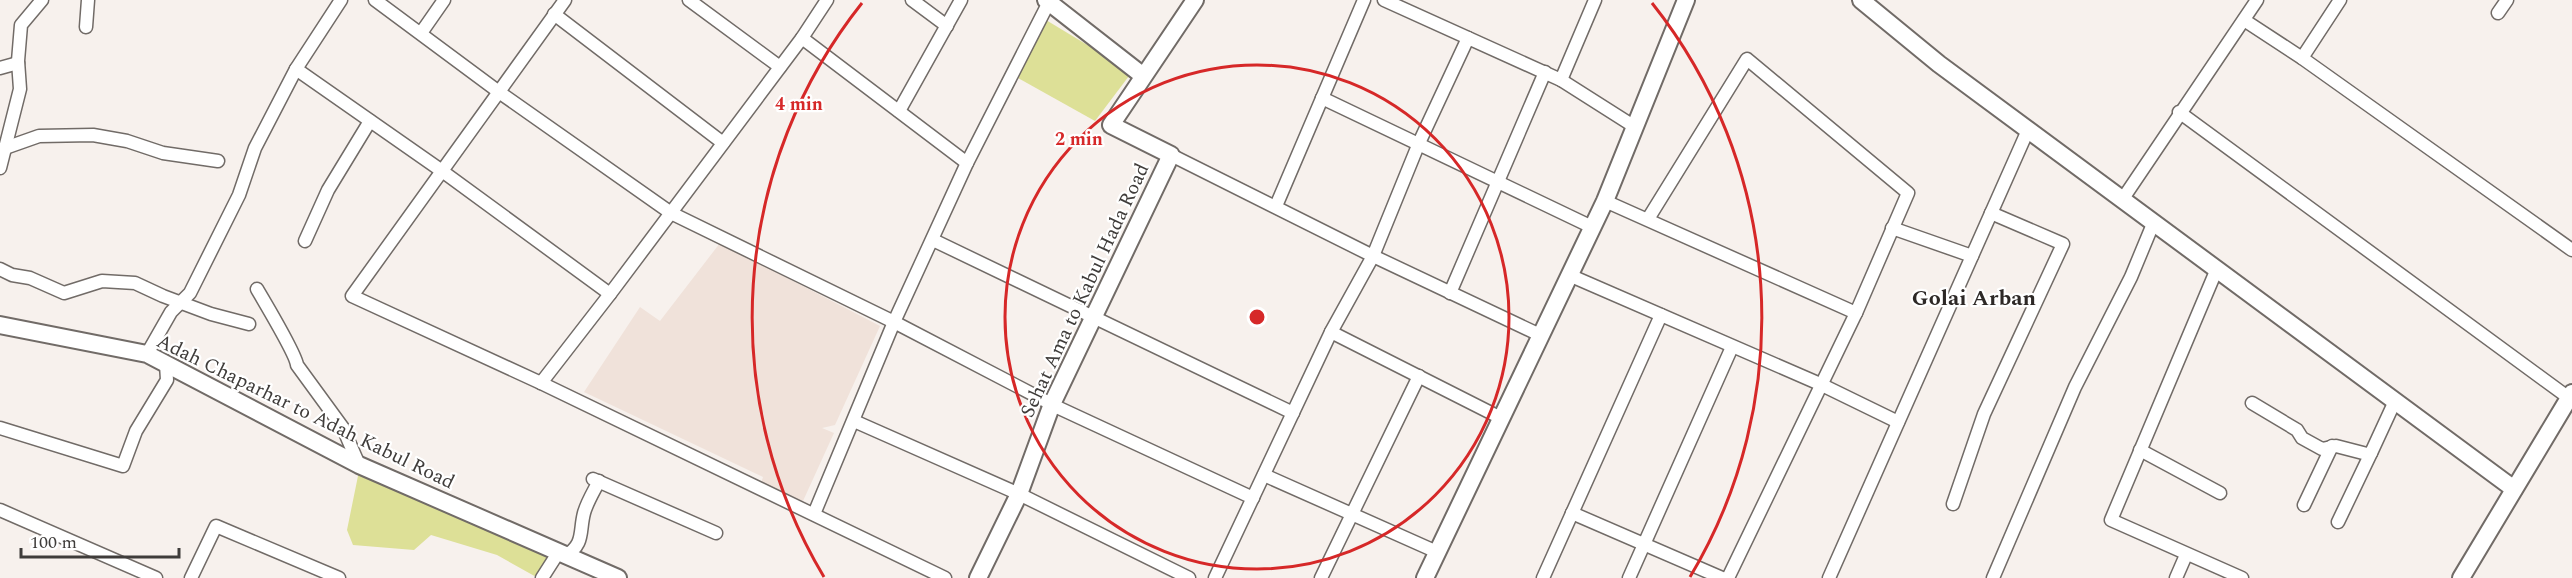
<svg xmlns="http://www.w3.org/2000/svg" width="2572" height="578" font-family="Spectral,serif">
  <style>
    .built { fill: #f0e2da }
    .green { fill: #dde097 }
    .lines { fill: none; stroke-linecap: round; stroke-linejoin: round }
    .street-casing { stroke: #716b67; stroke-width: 15 }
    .secondary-casing { stroke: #716b67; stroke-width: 20 }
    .street { stroke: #fff; stroke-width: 12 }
    .secondary { stroke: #fff; stroke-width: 16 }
    .ring { fill: none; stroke: #d62828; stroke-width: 3 }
    .labels { text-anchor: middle; stroke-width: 4.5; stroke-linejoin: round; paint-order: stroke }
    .street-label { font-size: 20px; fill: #3f3c3a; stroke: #fff }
    .quarter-label { font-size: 22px; font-weight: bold; fill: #2d2826; stroke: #fff }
    .centre { fill: #d62828; stroke: #fff; stroke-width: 3 }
    .ring-label { font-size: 18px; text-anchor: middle; font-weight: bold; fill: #d62828; stroke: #fff; stroke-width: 4.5; stroke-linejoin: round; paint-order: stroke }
  </style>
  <rect width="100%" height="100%" fill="#f7f1ed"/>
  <path class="built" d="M 720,243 L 880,326 L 835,425 L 822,428 L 834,433 L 803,501 L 761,483 L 763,477 L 584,392 L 640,307 L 660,321 Z"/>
  <g class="green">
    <path d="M 1046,20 L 1132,72 L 1095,121 L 1018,78 Z"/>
    <path d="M 359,471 L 550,557 L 538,578 L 497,555 L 431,535 L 414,550 L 353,545 L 347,530 Z"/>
  </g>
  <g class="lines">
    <defs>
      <g id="street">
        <path d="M 375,0 L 499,92 L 671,213 L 894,322 L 1059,408 L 1253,498"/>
        <path d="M 565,0 L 352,296 L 541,383 L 945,578"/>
        <path d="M 689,0 L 780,67"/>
        <path d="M 912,0 L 947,26"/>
        <path d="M 1384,0 L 1561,80 L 1635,127"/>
        <path d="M 2498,13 L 2507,0"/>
        <path d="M 554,14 L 723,143"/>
        <path d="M 2244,20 L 2302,58 L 2572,250"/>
        <path d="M 86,27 L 88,0"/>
        <path d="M 421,33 L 444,0"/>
        <path d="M 802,38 L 967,163"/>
        <path d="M 2302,58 L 2340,0"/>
        <path d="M 0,68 L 18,63"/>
        <path d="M 296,69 L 442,171 L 610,294"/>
        <path d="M 1561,80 L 1595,0"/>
        <path d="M 1322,98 L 1592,227"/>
        <path d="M 899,111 L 961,0"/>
        <path d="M 2179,112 L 2569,398"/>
        <path d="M 5,148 L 39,136 L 93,135 L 127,141 L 163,153 L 218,161"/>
        <path d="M 1171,155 L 1373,256 L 1540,335"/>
        <path d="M 0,168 L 20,89 L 18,61 L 21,25 L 42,0"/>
        <path d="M 2122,200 L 2257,0"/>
        <path d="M 1605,201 L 1856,313"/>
        <path d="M 1276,206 L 1364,0"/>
        <path d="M 1648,219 L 1747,59 L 1908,193 L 1856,313 L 1728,578"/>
        <path d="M 1892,228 L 1972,256"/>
        <path d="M 933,240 L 1293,413"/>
        <path d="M 305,241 L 328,190 L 370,121"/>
        <path d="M 0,269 L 12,275 L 30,278 L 64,293 L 102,281 L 135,283 L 163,296 L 211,314 L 249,324"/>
        <path d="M 2216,271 L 2111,520 L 2242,578"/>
        <path d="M 1569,275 L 1820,384 L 1898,422"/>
        <path d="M 257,289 C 265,303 296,354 297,365 L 343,428 L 359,465"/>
        <path d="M 1450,293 L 1545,72"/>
        <path d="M 1331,332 L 1501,418"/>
        <path d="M 147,354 L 171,312 L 190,293 L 239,195 L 255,148 L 296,69 L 341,0"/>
        <path d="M 541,383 L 610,294 L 802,38 L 827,0"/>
        <path d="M 2252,403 L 2297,430 L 2302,438 L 2322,449 L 2336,446 L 2367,454 L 2371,453 L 2395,401"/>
        <path d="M 854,421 L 1019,494 L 1189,578"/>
        <path d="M 0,428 L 123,466 L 136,431 L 167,380 L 166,364"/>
        <path d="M 2140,450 L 2220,493"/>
        <path d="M 1264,475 L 1437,552"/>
        <path d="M 593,479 L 716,533"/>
        <path d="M 1953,504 L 1984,414 L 2063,244 L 1991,213"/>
        <path d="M 2304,505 L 2332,446"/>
        <path d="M 0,510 L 156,578"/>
        <path d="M 1572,513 L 1722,578"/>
        <path d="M 814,514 L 894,322 L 967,163 L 1049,2"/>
        <path d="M 2338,522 L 2371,453"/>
        <path d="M 565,556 C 585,544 579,532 584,513 C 587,502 594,491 599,481"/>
        <path d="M 191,578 L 216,526 L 339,578"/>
        <path d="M 542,578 L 558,553"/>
        <path d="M 1215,578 L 1331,332 L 1373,256 L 1419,143 L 1468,38"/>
        <path d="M 1321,578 L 1419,376"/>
        <path d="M 1543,578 L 1661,315"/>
        <path d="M 1629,578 L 1732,347"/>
        <path d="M 1829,578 L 2028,130"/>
        <path d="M 1993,578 L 2075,387 L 2131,277 L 2153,224"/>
        <path d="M 2176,578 L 2186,555"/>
      </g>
      <g id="secondary">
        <path d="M 1046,0 L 1142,75"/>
        <path d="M 1861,0 L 1939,64 L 2514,489"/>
        <path d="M 0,325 L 147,354 L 359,465 L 618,578"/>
        <path d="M 978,578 L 1019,494 L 1052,404 L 1171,155 L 1111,125 L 1195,0"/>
        <path d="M 1425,578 L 1605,201 L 1686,0"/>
        <path d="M 2461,578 L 2572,393"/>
      </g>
    </defs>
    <use href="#street" class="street-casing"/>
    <use href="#secondary" class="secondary-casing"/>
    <use href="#street" class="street"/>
    <use href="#secondary" class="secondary"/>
  </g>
  <g class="ring">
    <circle cx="1257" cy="317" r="252"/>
    <path d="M824 577A505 505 0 0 1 862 3M1652 3A505 505 0 0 1 1690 577"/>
  </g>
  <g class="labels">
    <g class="street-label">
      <text transform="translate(1084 290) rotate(-65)" y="7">Sehat Ama to Kabul Hada Road</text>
      <text transform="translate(306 411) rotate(26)" y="7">Adah Chaparhar to Adah Kabul Road</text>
    </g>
    <g class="quarter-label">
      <text x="1974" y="305">Golai Arban</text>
    </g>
  </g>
  <circle cx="1257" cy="317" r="9" class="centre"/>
  <g class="ring-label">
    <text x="799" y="110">4 min</text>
    <text x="1079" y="145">2 min</text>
  </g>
  <path d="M21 548v9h158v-9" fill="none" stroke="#3f3c3a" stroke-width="3"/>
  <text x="30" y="548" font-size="18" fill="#3f3c3a" stroke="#ffffff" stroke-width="4.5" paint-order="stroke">100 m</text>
</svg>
